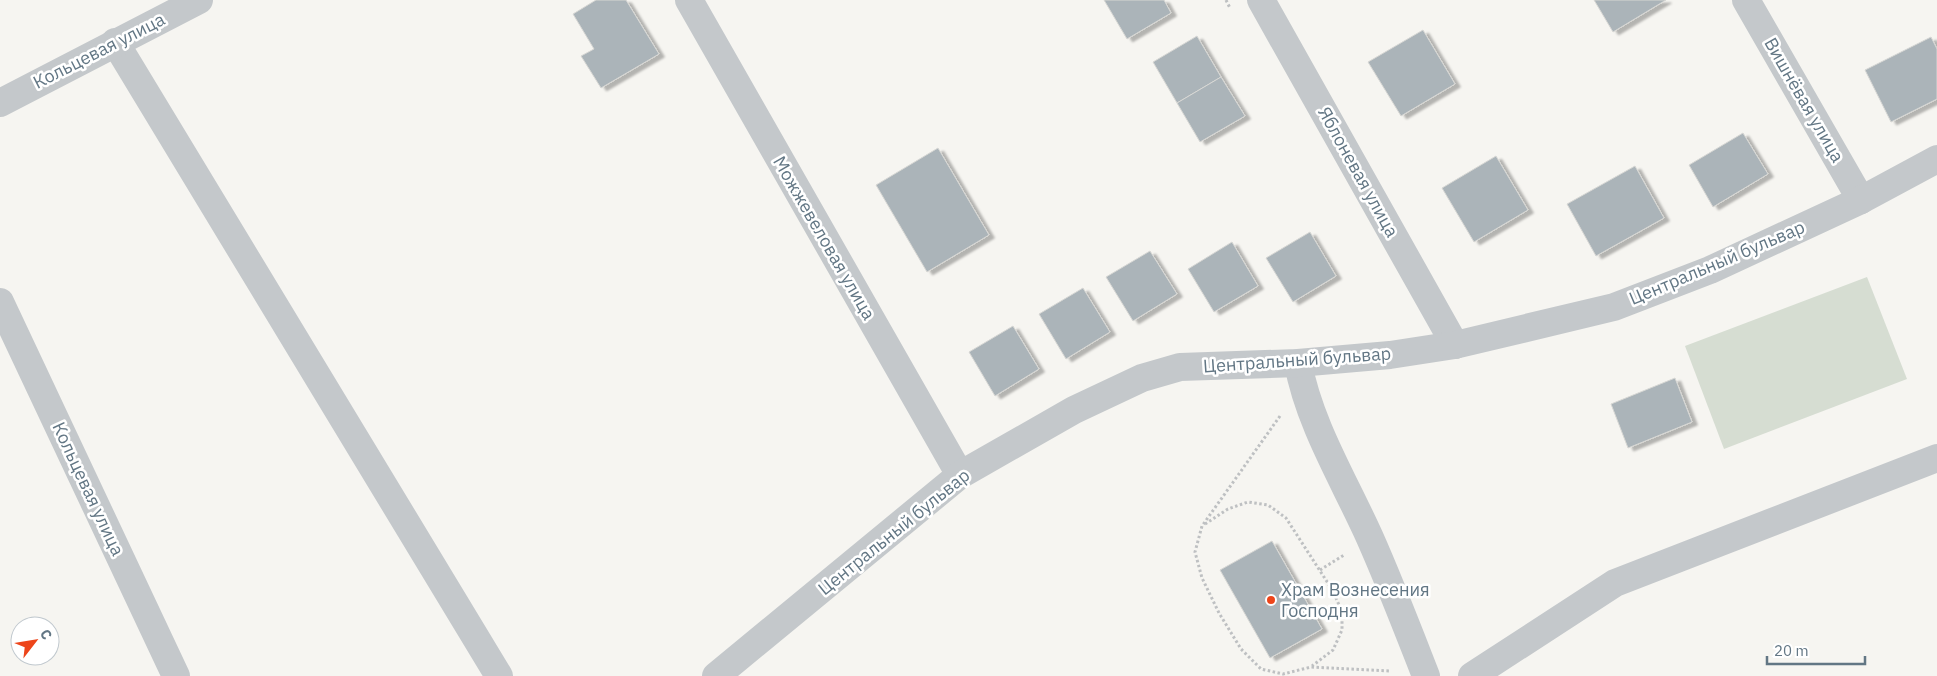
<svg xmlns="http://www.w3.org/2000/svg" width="1937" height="676" font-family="'IBM Plex Sans',sans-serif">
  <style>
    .green { fill: #d6ddd2 }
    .building { fill: #abb4b9; stroke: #d7d7d4; filter: url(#shadow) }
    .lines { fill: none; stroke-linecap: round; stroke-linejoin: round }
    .path { stroke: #bec0c2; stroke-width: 3; stroke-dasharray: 2.5 2.5; stroke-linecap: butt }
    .street { stroke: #c4c8cb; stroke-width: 28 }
    .poi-dot { fill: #ed451a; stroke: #fff; stroke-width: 2 }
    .labels { text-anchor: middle; stroke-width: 5; stroke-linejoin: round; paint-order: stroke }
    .street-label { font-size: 18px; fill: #627684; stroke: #fff }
    .poi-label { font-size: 18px; fill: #627684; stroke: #fff; text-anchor: start }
  </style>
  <defs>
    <filter id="shadow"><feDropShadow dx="5.5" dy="3" stdDeviation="1" flood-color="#0004"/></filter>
  </defs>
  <rect width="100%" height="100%" fill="#f6f5f1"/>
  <path class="green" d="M 1867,277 L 1907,379 L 1724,449 L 1685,346 Z"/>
  <g class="building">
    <path d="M 596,0 L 626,0 L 659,54 L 601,88 L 581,56 L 594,49 L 573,14 Z"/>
    <path d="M 1104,0 L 1164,0 L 1171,13 L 1127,39 Z"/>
    <path d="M 1594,0 L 1666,0 L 1613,32 Z"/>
    <path d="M 1423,30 L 1455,84 L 1401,116 L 1368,62 Z"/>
    <path d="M 1197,36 L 1221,77 L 1177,103 L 1153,62 Z"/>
    <path d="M 1931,37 L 1937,49 L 1937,99 L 1891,122 L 1865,70 Z"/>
    <path d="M 1221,77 L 1245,116 L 1200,142 L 1177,103 Z"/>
    <path d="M 1743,133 L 1768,174 L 1713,207 L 1689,165 Z"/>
    <path d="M 938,148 L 989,235 L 927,272 L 876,185 Z"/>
    <path d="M 1496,156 L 1528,210 L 1474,242 L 1442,188 Z"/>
    <path d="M 1635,166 L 1664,218 L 1596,256 L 1567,204 Z"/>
    <path d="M 1310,232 L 1336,276 L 1293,302 L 1266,258 Z"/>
    <path d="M 1232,242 L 1258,286 L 1214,312 L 1188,269 Z"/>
    <path d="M 1150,251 L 1177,294 L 1133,321 L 1106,277 Z"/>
    <path d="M 1083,288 L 1110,332 L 1066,359 L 1039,314 Z"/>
    <path d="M 1013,326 L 1039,369 L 995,396 L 969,352 Z"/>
    <path d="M 1675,378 L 1692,422 L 1628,448 L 1611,404 Z"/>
    <path d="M 1272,541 L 1322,629 L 1270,658 L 1220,570 Z"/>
  </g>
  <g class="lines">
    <g class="path">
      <path d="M 1226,0 L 1230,8"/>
      <path d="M 1280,416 L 1202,526 L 1195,552 L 1202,578 L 1219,613 L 1241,649 L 1261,669 L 1283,674 L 1311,667 L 1391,671"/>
      <path d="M 1205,524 L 1228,509 L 1248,502 L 1268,505 L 1286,518 L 1333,591 L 1342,612 L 1342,630 L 1333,650 L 1312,666"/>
      <path d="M 1320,570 L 1344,555"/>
    </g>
    <g class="street">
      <path d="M 689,0 L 960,475"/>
      <path d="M 1261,0 L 1455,345"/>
      <path d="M 1746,0 L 1861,200"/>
      <path d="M 115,42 L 499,676"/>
      <path d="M 0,103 L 199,0"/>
      <path d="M 0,302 L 176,676"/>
      <path d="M 1298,363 C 1309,424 1345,482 1370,538 C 1390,583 1408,630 1426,676"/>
      <path d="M 716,676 L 960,475 L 1074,410 L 1142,378 L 1180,367 L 1298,363 L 1390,355 L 1455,345 L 1614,307 L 1710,270 L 1861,200 L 1937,159"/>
      <path d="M 1472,676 L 1615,583 L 1937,458"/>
    </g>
  </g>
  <circle class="poi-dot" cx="1271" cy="600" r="5"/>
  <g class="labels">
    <g class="street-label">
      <text transform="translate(99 51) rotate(-27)" y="6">Кольцевая улица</text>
      <text transform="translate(1804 100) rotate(60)" y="6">Вишнёвая улица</text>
      <text transform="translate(1358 172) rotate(61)" y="6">Яблоневая улица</text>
      <text transform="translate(824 238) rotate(60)" y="6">Можжевеловая улица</text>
      <text transform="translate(1717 263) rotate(-23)" y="6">Центральный бульвар</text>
      <text transform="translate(1297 360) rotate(-4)" y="6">Центральный бульвар</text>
      <text transform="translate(88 489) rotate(65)" y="6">Кольцевая улица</text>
      <text transform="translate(894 532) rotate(-39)" y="6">Центральный бульвар</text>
    </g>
    <g class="poi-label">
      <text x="1281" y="596">Храм Вознесения<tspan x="1281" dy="21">Господня</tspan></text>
    </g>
  </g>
  <g transform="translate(35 641) rotate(59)"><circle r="24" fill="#ffffff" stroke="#c0c8ce"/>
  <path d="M0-4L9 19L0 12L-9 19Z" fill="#ed451a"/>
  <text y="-8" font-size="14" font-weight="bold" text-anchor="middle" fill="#627684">С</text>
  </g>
  <path d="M1767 656v8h98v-8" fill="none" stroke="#627684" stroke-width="2.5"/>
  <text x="1774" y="656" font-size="15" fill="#627684" stroke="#ffffff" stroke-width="4" paint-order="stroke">20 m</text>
</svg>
